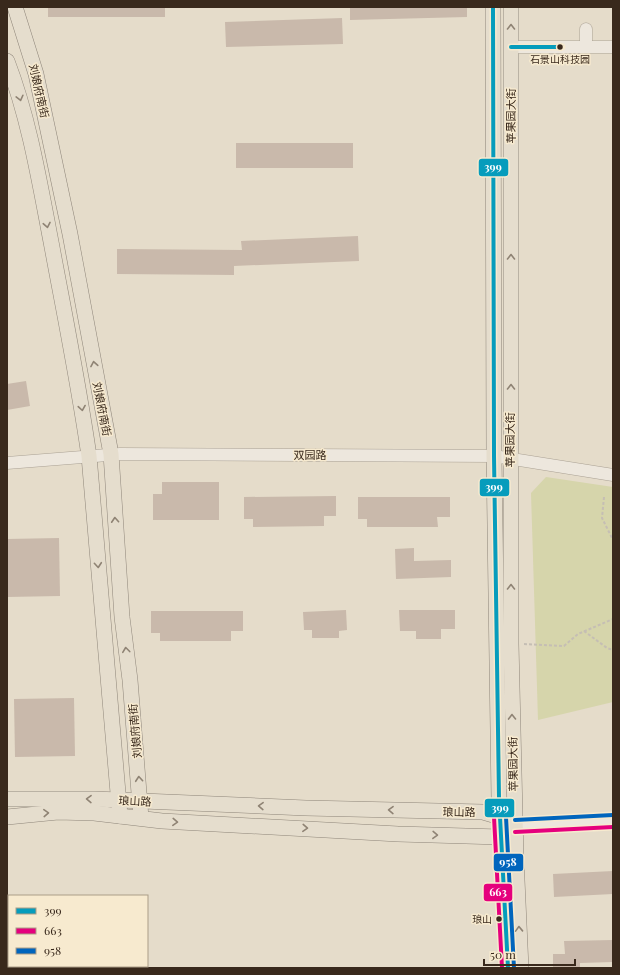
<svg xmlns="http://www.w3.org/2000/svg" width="620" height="975" font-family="'Playfair Display','Noto Sans SC',serif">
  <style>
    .green { fill: #d6d5ab }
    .building { fill: #c9b9ab }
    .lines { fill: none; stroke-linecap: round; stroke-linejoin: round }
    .minor-casing { stroke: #aaa194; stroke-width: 13 }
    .major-casing { stroke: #8f867a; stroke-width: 16 }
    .path { stroke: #c5beb4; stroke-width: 2; stroke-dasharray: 3 2; stroke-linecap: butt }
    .minor { stroke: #ede7dd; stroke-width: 12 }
    .major { stroke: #e5ddcd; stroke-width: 15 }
    .bus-1-casing { stroke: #f7eacf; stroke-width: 7 }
    .bus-2-casing { stroke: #f7eacf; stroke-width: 7 }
    .bus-3-casing { stroke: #f7eacf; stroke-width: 7 }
    .bus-1 { stroke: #069cbc; stroke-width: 4 }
    .bus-2 { stroke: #e5007d; stroke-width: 4 }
    .bus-3 { stroke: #0065bd; stroke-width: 4 }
    .oneway { stroke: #8f8374 }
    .bus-dot { fill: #39291c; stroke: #f7eacf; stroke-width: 1.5 }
    .labels { text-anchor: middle; stroke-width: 3; stroke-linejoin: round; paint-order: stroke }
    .bus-label { font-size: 10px; fill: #39291c; stroke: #f7eacf }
    .street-label { font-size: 11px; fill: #39291c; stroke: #f7eacf }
    .line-badge { stroke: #f7eacf; stroke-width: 1.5 }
    .badge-label { font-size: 11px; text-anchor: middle; font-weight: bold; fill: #fff }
  </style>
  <rect width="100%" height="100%" fill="#e5dcca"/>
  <path class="green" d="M 546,477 L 613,487 L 613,702 L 538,720 L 531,493 Z"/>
  <g class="building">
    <rect x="48" y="7" width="117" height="10"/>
    <path d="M 350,7 L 467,7 L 467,17 L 350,20 Z"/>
    <path d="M 342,18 L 343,44 L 226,47 L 225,22 Z"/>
    <rect x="236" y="143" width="117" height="25"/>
    <path d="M 358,236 L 359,261 L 234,266 L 234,275 L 117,274 L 117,249 L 242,250 L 241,241 Z"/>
    <path d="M 26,381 L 30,406 L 7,410 L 7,384 Z"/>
    <path d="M 162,482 L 219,482 L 219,520 L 153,520 L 153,494 L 162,494 Z"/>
    <path d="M 336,496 L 336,516 L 324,516 L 324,526 L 253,527 L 253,519 L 244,519 L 244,497 Z"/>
    <path d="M 358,497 L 450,497 L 450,517 L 437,517 L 438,527 L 367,527 L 367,519 L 358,519 Z"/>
    <path d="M 59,538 L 60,596 L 7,597 L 7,539 Z"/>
    <path d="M 414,548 L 414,561 L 451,560 L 451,577 L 396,579 L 395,549 Z"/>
    <path d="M 346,610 L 347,630 L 339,631 L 339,638 L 312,638 L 312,630 L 304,630 L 303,612 Z"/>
    <path d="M 399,610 L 455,610 L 455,629 L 441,629 L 441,639 L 416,639 L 416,631 L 400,631 Z"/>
    <path d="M 151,611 L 243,611 L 243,631 L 231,631 L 231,641 L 160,641 L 160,633 L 151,633 Z"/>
    <path d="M 74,698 L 75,756 L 15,757 L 14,699 Z"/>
    <path d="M 613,871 L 613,894 L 554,897 L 553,874 Z"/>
    <path d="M 613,940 L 613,962 L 580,963 L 580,968 L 553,968 L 553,954 L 565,954 L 564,941 Z"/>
  </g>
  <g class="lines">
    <defs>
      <g id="minor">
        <path d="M 586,29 L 586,47"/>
        <path d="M 511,47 L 613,47"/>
        <path d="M 7,463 L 120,454 L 494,456 L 613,475"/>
        <path d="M 515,826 L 613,821"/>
      </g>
      <g id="major">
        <path d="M 15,7 L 36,74 L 70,234 L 111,454 L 122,617 L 130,680 L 141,818"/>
        <path d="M 493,7 L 494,456 L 499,798 L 508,968"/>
        <path d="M 511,7 L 511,644 L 516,858 L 521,968"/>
        <path d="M 7,61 C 30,121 40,185 52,247 C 65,317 79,386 89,456 L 120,816"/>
        <path d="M 7,799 L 95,799 L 306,808 L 483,812 L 500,817 L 508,822"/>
        <path d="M 7,817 L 58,812 L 94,813 L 162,821 L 398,834 L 500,837 L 507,832"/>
      </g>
    </defs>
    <use href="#minor" class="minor-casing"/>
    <use href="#major" class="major-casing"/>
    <g class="path">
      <path d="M 604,497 L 602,518 L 613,540"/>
      <path d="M 584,631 L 607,648 L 613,650"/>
      <path d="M 524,644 L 564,646 L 578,634 L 613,619"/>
    </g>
    <use href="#minor" class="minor"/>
    <use href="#major" class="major"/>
    <defs>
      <g id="bus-1">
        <path d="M 493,7 L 494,456 L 499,798 L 508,968"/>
        <path d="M 511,47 L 562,47"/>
      </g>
      <g id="bus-2">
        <path d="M 494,817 L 502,968"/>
        <path d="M 515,832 L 613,827"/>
      </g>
      <g id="bus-3">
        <path d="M 506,817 L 514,968"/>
        <path d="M 515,820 L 613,815"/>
      </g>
    </defs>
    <use href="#bus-1" class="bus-1-casing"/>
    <use href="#bus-2" class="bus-2-casing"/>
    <use href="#bus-3" class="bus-3-casing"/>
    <use href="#bus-1" class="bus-1"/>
    <use href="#bus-2" class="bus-2"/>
    <use href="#bus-3" class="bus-3"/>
  </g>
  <defs><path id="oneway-chevron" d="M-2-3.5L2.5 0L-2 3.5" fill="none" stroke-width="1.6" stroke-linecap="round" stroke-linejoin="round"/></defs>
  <g class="oneway">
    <use href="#oneway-chevron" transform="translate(511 27) rotate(-90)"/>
    <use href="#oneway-chevron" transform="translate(20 98) rotate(76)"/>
    <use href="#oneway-chevron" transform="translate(47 225) rotate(79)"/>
    <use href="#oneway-chevron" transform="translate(511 257) rotate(-90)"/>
    <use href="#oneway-chevron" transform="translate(94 364) rotate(-100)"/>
    <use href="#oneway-chevron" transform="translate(511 387) rotate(-90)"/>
    <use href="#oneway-chevron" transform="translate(82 408) rotate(81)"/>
    <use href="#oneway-chevron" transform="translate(115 520) rotate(-94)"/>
    <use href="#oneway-chevron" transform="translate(98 565) rotate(85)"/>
    <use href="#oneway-chevron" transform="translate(511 587) rotate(-90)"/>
    <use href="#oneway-chevron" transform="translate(126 650) rotate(-97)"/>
    <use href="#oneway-chevron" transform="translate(512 717) rotate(-91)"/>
    <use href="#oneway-chevron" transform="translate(139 779) rotate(-95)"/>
    <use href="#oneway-chevron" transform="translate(89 799) rotate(-179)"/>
    <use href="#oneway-chevron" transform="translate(261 806) rotate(-178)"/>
    <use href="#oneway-chevron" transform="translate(391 810) rotate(-179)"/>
    <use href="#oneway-chevron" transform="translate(46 813) rotate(-3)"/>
    <use href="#oneway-chevron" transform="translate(175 822) rotate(3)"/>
    <use href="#oneway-chevron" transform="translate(305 828) rotate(3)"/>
    <use href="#oneway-chevron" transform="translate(435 835) rotate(2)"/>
    <use href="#oneway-chevron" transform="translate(519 929) rotate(-92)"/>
  </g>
  <g class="bus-dot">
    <circle cx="560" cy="47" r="3.5"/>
    <circle cx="499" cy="919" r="3.5"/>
  </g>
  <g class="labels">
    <g class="bus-label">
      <text x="560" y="63">石景山科技园</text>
      <text x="492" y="923" text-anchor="end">琅山</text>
    </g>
    <g class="street-label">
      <text transform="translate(39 91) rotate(77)" y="4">刘娘府南街</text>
      <text transform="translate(511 116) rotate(-90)" y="4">苹果园大街</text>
      <text transform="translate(102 409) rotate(79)" y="4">刘娘府南街</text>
      <text transform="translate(510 440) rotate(-90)" y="4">苹果园大街</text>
      <text x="310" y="459">双园路</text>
      <text transform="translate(135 731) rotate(-95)" y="4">刘娘府南街</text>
      <text transform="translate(513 764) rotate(-91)" y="4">苹果园大街</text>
      <text transform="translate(135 801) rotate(3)" y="4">琅山路</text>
      <text transform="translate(459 812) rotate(1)" y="4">琅山路</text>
    </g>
  </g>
  <g class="line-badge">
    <rect x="478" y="158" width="31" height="19" rx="4" fill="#069cbc"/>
    <rect x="479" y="478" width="31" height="19" rx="4" fill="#069cbc"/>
    <rect x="484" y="798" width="31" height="20" rx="4" fill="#069cbc"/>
    <rect x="493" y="853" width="31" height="19" rx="4" fill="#0065bd"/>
    <rect x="483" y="883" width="30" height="19" rx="4" fill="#e5007d"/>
  </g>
  <g class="badge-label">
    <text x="493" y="171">399</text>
    <text x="494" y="491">399</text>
    <text x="500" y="812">399</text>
    <text x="508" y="866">958</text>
    <text x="498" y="896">663</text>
  </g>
  <rect width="620" height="975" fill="none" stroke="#39291c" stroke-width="16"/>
  <rect x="8" y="895" width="140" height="72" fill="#f7eacf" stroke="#ab9d87"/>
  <rect x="16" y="908" width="20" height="6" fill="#069cbc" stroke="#ab9d87"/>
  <text x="44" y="915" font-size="12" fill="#39291c">399</text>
  <rect x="16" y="928" width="20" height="6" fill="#e5007d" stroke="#ab9d87"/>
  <text x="44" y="935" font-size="12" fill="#39291c">663</text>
  <rect x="16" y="948" width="20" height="6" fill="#0065bd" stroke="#ab9d87"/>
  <text x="44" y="955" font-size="12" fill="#39291c">958</text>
  <path d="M484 959v6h91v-6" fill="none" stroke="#39291c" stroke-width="2"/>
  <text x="490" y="959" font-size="12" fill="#39291c" stroke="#f7eacf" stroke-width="3" paint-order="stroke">50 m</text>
</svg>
